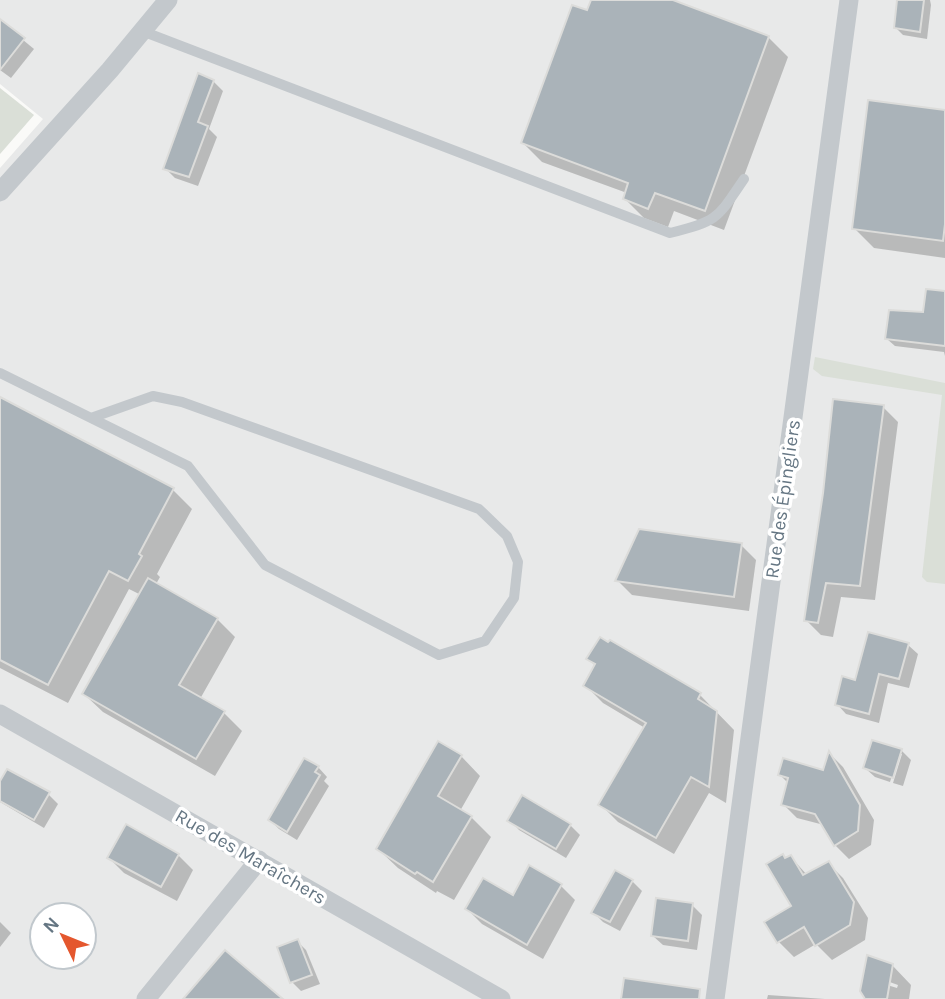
<svg xmlns="http://www.w3.org/2000/svg" width="945" height="999" font-family="Karla,sans-serif">
  <style>
    .built { fill: #e8e9e9; fill-rule: evenodd }
    .green { fill: #dadfd7 }
    .shadow { fill: #0003; fill-rule: evenodd }
    .building { fill: #aab3b9; stroke: #dcdcda; stroke-width: 2 }
    .lines { fill: none; stroke-linecap: round; stroke-linejoin: round }
    .lane { stroke: #c3c8cc; stroke-width: 10 }
    .street { stroke: #c3c8cc; stroke-width: 19 }
    .labels { text-anchor: middle; stroke-width: 7; stroke-linejoin: round; paint-order: stroke }
    .street-label { font-size: 19px; fill: #657683; stroke: #fff }
  </style>
  <rect width="100%" height="100%" fill="#fafaf8"/>
  <path class="built" d="M 0,0 L 945,0 L 945,999 L 0,999 L 0,168 L 43,119 L 0,84 ZM 42,915 L 84,915 L 84,957 L 42,957 Z"/>
  <g class="green">
    <path d="M 0,88 L 34,115 L 0,154 Z"/>
    <path d="M 815,357 L 945,383 L 945,584 L 927,582 L 922,577 L 942,395 L 822,376 L 813,369 Z"/>
  </g>
  <g class="shadow">
    <path d="M 593,0 L 668,0 L 768,37 L 788,57 L 724,230 L 674,211 L 668,227 L 644,218 L 625,199 L 627,193 L 542,162 L 523,143 Z"/>
    <path d="M 899,0 L 930,0 L 931,5 L 927,39 L 903,35 L 896,28 Z"/>
    <path d="M 0,21 L 34,49 L 11,78 L 0,70 Z"/>
    <path d="M 213,81 L 223,91 L 209,129 L 217,137 L 198,186 L 175,178 L 165,168 Z"/>
    <path d="M 945,112 L 945,258 L 874,248 L 854,228 Z"/>
    <path d="M 945,293 L 945,356 L 944,352 L 895,346 L 887,339 L 925,314 Z"/>
    <path d="M 0,404 L 173,490 L 192,509 L 157,574 L 160,577 L 156,584 L 217,619 L 235,637 L 200,699 L 223,712 L 242,731 L 215,776 L 103,712 L 84,694 L 141,595 L 129,589 L 68,703 L 0,668 Z"/>
    <path d="M 883,407 L 898,422 L 875,600 L 841,597 L 833,637 L 821,635 L 806,620 Z"/>
    <path d="M 741,545 L 756,560 L 749,611 L 632,595 L 618,581 Z"/>
    <path d="M 908,645 L 918,654 L 909,688 L 888,683 L 879,723 L 846,714 L 837,704 L 857,682 Z"/>
    <path d="M 589,659 L 700,695 L 734,730 L 726,803 L 709,793 L 674,854 L 618,822 L 600,804 L 645,728 L 603,703 L 585,685 L 596,667 Z"/>
    <path d="M 901,750 L 911,760 L 903,786 L 893,783 L 902,754 L 899,754 L 890,782 L 875,777 L 865,768 Z"/>
    <path d="M 830,754 L 843,767 L 874,820 L 871,845 L 849,859 L 835,845 L 824,825 L 797,818 L 783,804 L 788,783 L 780,775 L 825,772 Z"/>
    <path d="M 461,756 L 480,776 L 460,811 L 471,817 L 491,837 L 454,900 L 437,891 L 436,893 L 398,868 L 378,849 Z"/>
    <path d="M 318,767 L 327,777 L 324,781 L 329,786 L 297,840 L 279,829 L 270,820 Z"/>
    <path d="M 0,784 L 48,794 L 58,804 L 44,828 L 0,802 Z"/>
    <path d="M 510,820 L 570,825 L 580,835 L 566,858 L 519,830 Z"/>
    <path d="M 178,855 L 193,870 L 177,901 L 124,873 L 109,858 Z"/>
    <path d="M 791,857 L 807,875 L 828,863 L 843,878 L 868,918 L 865,940 L 832,960 L 816,944 L 794,957 L 779,942 L 793,906 L 786,859 Z"/>
    <path d="M 632,881 L 642,891 L 620,931 L 603,922 L 593,912 Z"/>
    <path d="M 560,885 L 575,900 L 543,959 L 482,924 L 467,909 Z"/>
    <path d="M 692,905 L 702,915 L 697,950 L 663,945 L 653,936 Z"/>
    <path d="M 0,922 L 11,933 L 0,947 Z"/>
    <path d="M 297,941 L 306,950 L 320,984 L 301,991 L 292,982 L 279,948 Z"/>
    <path d="M 892,965 L 911,985 L 909,999 L 867,999 ZM 884,980 L 898,985 L 897,988 L 884,984 Z"/>
    <path d="M 768,995 L 825,999 L 767,999 Z"/>
  </g>
  <g class="building">
    <path d="M 591,0 L 673,0 L 769,36 L 705,211 L 655,193 L 648,209 L 623,199 L 628,183 L 521,143 L 572,5 L 587,10 Z"/>
    <path d="M 897,0 L 924,0 L 920,32 L 894,28 Z"/>
    <path d="M 0,19 L 25,38 L 0,70 Z"/>
    <path d="M 198,73 L 214,80 L 198,122 L 208,126 L 189,177 L 163,169 Z"/>
    <path d="M 868,100 L 945,110 L 945,224 L 943,241 L 852,229 Z"/>
    <path d="M 926,289 L 945,291 L 945,346 L 885,339 L 889,310 L 923,312 Z"/>
    <path d="M 0,397 L 174,488 L 139,554 L 142,556 L 128,581 L 109,571 L 48,685 L 0,660 Z"/>
    <path d="M 833,399 L 884,405 L 860,586 L 826,583 L 818,623 L 804,621 L 823,493 Z"/>
    <path d="M 639,529 L 742,543 L 734,597 L 615,581 Z"/>
    <path d="M 148,578 L 218,618 L 179,685 L 225,711 L 196,759 L 82,694 Z"/>
    <path d="M 868,632 L 909,643 L 899,679 L 879,674 L 869,714 L 835,705 L 842,676 L 855,680 Z"/>
    <path d="M 600,637 L 608,642 L 610,640 L 701,693 L 698,699 L 717,711 L 709,787 L 691,777 L 656,838 L 598,805 L 646,723 L 583,686 L 595,664 L 586,659 Z"/>
    <path d="M 872,740 L 902,749 L 893,778 L 863,768 Z"/>
    <path d="M 438,741 L 462,755 L 438,796 L 472,816 L 433,882 L 417,872 L 415,874 L 376,849 Z"/>
    <path d="M 829,751 L 860,805 L 858,831 L 834,846 L 815,814 L 781,805 L 788,778 L 778,775 L 783,758 L 823,770 Z"/>
    <path d="M 304,758 L 319,766 L 315,772 L 320,775 L 287,832 L 268,820 Z"/>
    <path d="M 7,769 L 50,792 L 34,820 L 0,801 L 0,781 Z"/>
    <path d="M 522,795 L 571,824 L 556,849 L 507,821 Z"/>
    <path d="M 126,824 L 179,854 L 161,887 L 107,858 Z"/>
    <path d="M 783,854 L 785,858 L 791,855 L 803,875 L 829,861 L 854,902 L 850,925 L 815,946 L 804,927 L 777,943 L 764,922 L 791,906 L 766,864 Z"/>
    <path d="M 529,865 L 562,884 L 527,945 L 465,909 L 483,878 L 513,895 Z"/>
    <path d="M 615,870 L 633,880 L 610,922 L 591,913 Z"/>
    <path d="M 656,898 L 693,903 L 688,941 L 651,936 Z"/>
    <path d="M 298,939 L 312,975 L 290,983 L 277,947 Z"/>
    <path d="M 225,950 L 283,999 L 183,999 Z"/>
    <path d="M 867,955 L 893,964 L 887,999 L 865,999 L 860,991 Z"/>
    <path d="M 624,978 L 700,989 L 699,999 L 621,999 Z"/>
  </g>
  <g class="lines">
    <g class="lane">
      <path d="M 142,31 L 670,233 C 718,221 717,219 744,179"/>
      <path d="M 0,373 L 188,466 L 265,565 L 439,655 L 485,641 L 514,598 L 518,562 L 507,536 L 479,509 L 182,402 L 153,396 L 91,418"/>
    </g>
    <g class="street">
      <path d="M 0,192 L 110,70 L 168,0"/>
      <path d="M 0,714 L 501,999"/>
      <path d="M 146,999 L 259,860"/>
      <path d="M 715,999 L 849,0"/>
    </g>
  </g>
  <g class="labels">
    <g class="street-label">
      <text transform="translate(782 499) rotate(-82)" y="7">Rue des Épingliers</text>
      <text transform="translate(251 856) rotate(30)" y="7">Rue des Maraîchers</text>
    </g>
  </g>
  <g transform="translate(63 936) rotate(313)"><circle r="33" fill="#ffffff" stroke="#c1c8cd" stroke-width="2"/>
  <path d="M0-5L12 26L0 18L-12 26Z" fill="#e4572e"/>
  <text y="-10" font-size="19" font-weight="bold" text-anchor="middle" fill="#657683">N</text>
  </g>
</svg>
